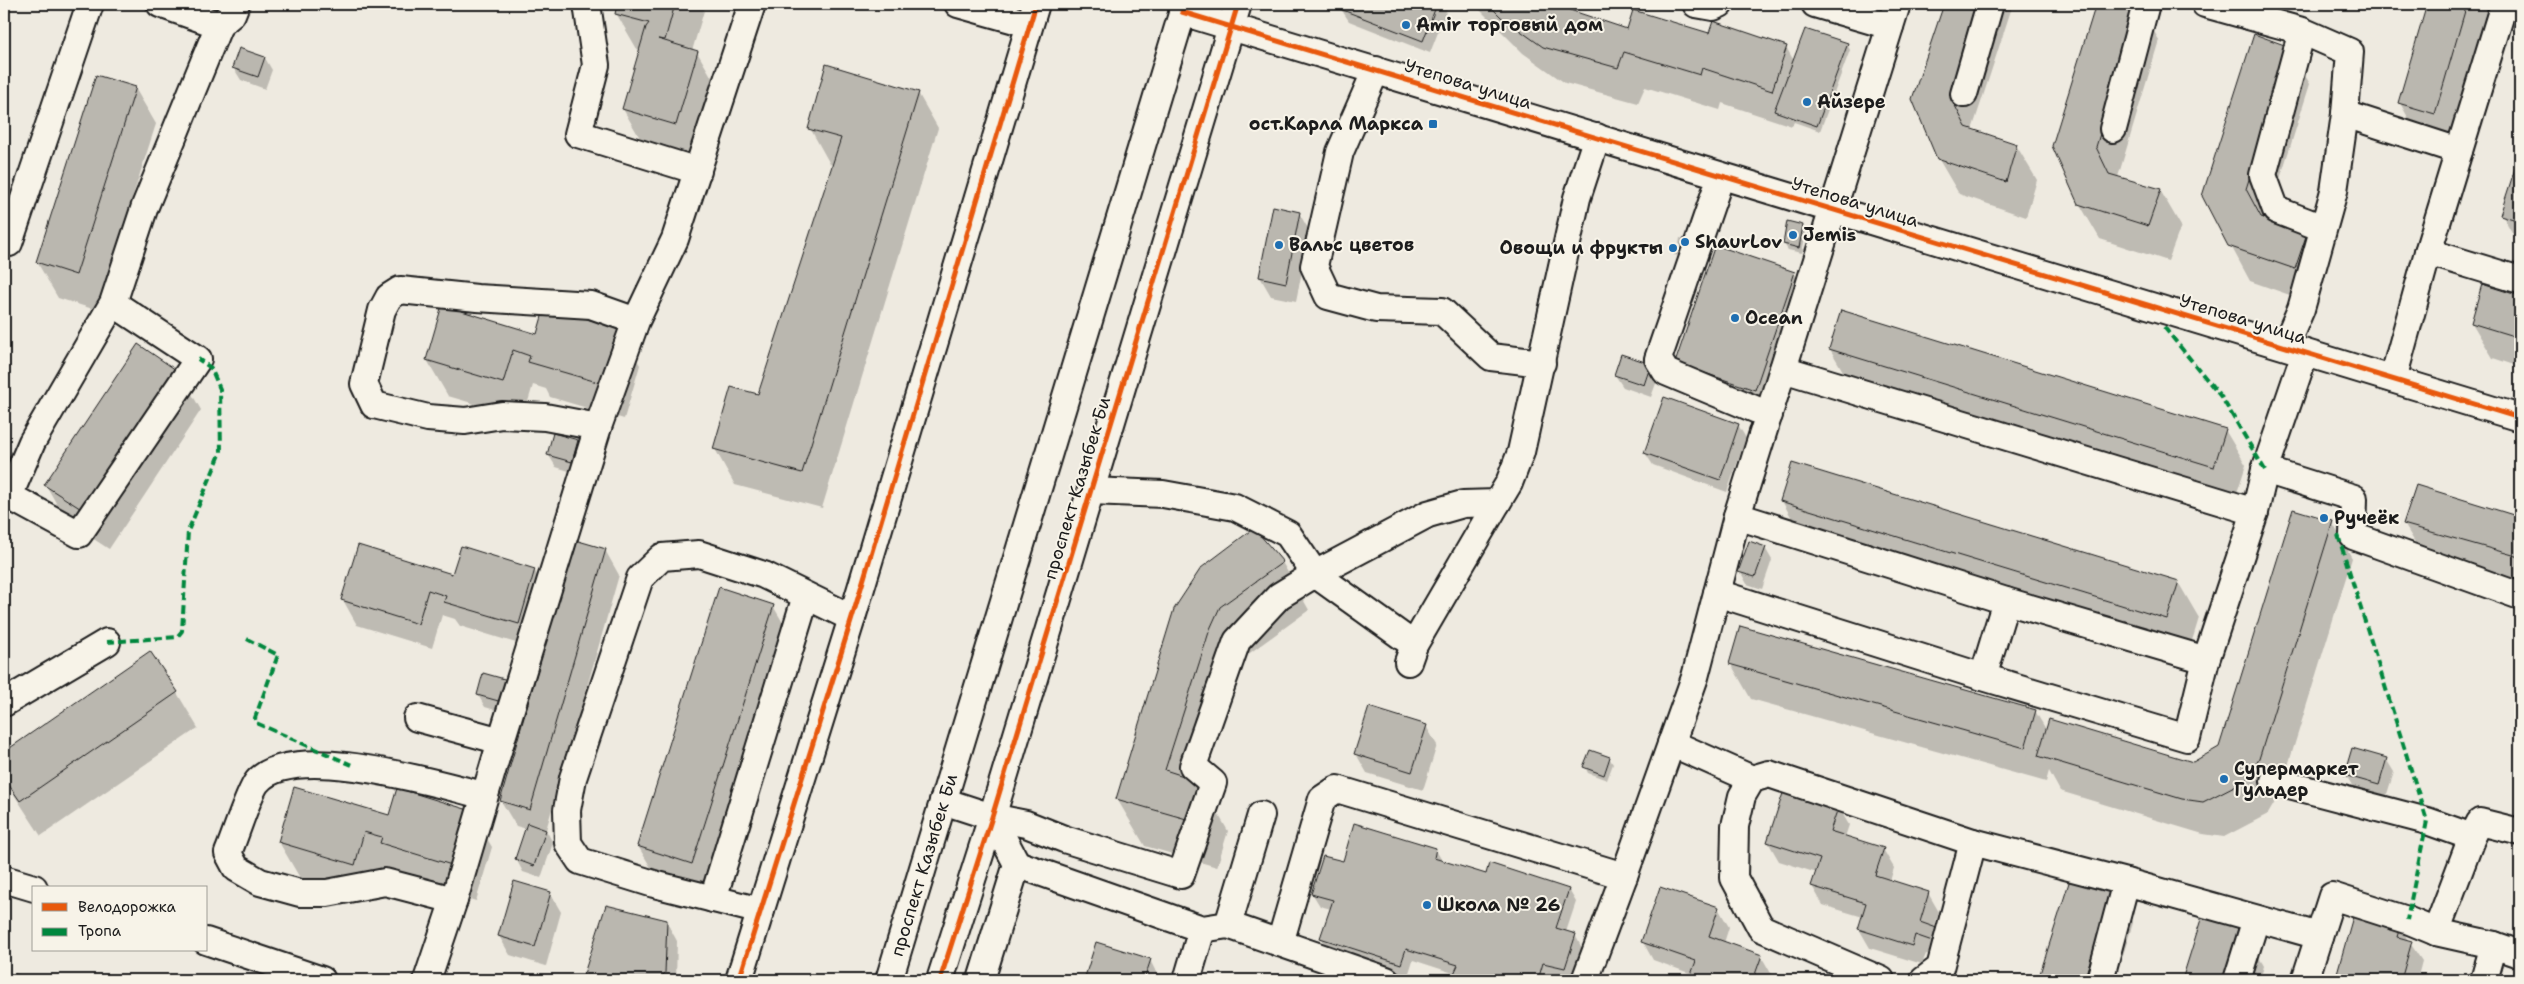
<svg xmlns="http://www.w3.org/2000/svg" width="2524" height="984" font-family="'Shantell Sans',sans-serif">
  <style>
    .shadow { fill: #0003 }
    .building { fill: #bab7af; stroke: #1c1c1c }
    .lines { fill: none; stroke-linecap: round; stroke-linejoin: round }
    .minor-casing { stroke: #1c1c1c; stroke-width: 30 }
    .minor { stroke: #f7f3e8; stroke-width: 26 }
    .quiet { stroke: #00873e; stroke-width: 4; stroke-dasharray: 8 4; stroke-linecap: butt }
    .cycleway-casing { stroke: #f7f3e8; stroke-width: 8 }
    .cycleway { stroke: #e8590c; stroke-width: 5 }
    .poi-dot { fill: #1f6fb2; stroke: #f7f3e8; stroke-width: 2 }
    .labels { text-anchor: middle; stroke-width: 4; stroke-linejoin: round; paint-order: stroke }
    .poi-label { font-size: 18px; font-weight: bold; fill: #1c1c1c; stroke: #f7f3e8; text-anchor: start }
    .street-label { font-size: 18px; fill: #1c1c1c; stroke: #f7f3e8 }
  </style>
  <rect width="100%" height="100%" fill="#eeeae0"/>
  <filter id="ink" filterUnits="userSpaceOnUse"><feTurbulence type="fractalNoise" baseFrequency=".02" numOctaves="2"/><feDisplacementMap in="SourceGraphic" scale="10" xChannelSelector="R" yChannelSelector="G"/><feConvolveMatrix kernelMatrix="1 2 1 2 8 2 1 2 1" color-interpolation-filters="sRGB"/></filter>
  <g filter="url(#ink)">
    <g class="shadow">
      <path d="M 189,4 L 247,4 L 242,21 Z"/>
      <path d="M 619,4 L 706,4 L 692,51 L 697,52 L 718,88 L 697,160 L 644,145 L 623,109 L 640,50 L 637,49 L 616,13 Z"/>
      <path d="M 1343,4 L 1449,4 L 1430,53 L 1349,21 L 1341,9 Z"/>
      <path d="M 1474,4 L 1550,4 L 1627,31 L 1710,34 L 1786,47 L 1794,61 L 1847,44 L 1850,50 L 1820,131 L 1794,122 L 1792,126 L 1722,103 L 1720,110 L 1645,87 L 1638,103 L 1565,83 L 1523,53 Z"/>
      <path d="M 1945,4 L 2013,4 L 1972,130 L 2016,145 L 2037,180 L 2026,217 L 1959,194 L 1938,158 L 1913,99 Z"/>
      <path d="M 2098,4 L 2139,5 L 2159,40 L 2118,177 L 2160,190 L 2181,226 L 2168,261 L 2100,239 L 2079,203 L 2054,146 Z"/>
      <path d="M 2428,4 L 2497,4 L 2455,149 L 2420,139 L 2400,103 Z"/>
      <path d="M 2289,48 L 2310,84 L 2267,220 L 2307,232 L 2327,267 L 2315,304 L 2250,281 L 2204,196 Z"/>
      <path d="M 265,58 L 272,70 L 265,89 L 241,80 L 233,67 Z"/>
      <path d="M 135,88 L 156,124 L 96,310 L 58,298 L 37,262 Z"/>
      <path d="M 918,93 L 938,128 L 822,508 L 735,485 L 715,449 L 759,396 L 833,165 L 830,164 L 810,128 Z"/>
      <path d="M 2520,157 L 2520,236 L 2513,234 L 2502,215 Z"/>
      <path d="M 1299,213 L 1310,232 L 1296,301 L 1271,296 L 1260,277 Z"/>
      <path d="M 1802,226 L 1806,232 L 1802,253 L 1788,250 L 1784,244 Z"/>
      <path d="M 1680,238 L 1691,241 L 1705,266 L 1704,271 L 1694,269 L 1679,244 Z"/>
      <path d="M 1671,246 L 1676,247 L 1680,256 L 1674,255 Z"/>
      <path d="M 1794,273 L 1801,285 L 1762,402 L 1684,376 Z"/>
      <path d="M 2483,286 L 2520,297 L 2520,367 L 2493,358 L 2472,323 Z"/>
      <path d="M 619,330 L 640,365 L 624,419 L 550,397 L 546,389 L 533,385 L 523,418 L 448,396 L 427,360 L 538,335 Z"/>
      <path d="M 1830,349 L 2225,430 L 2246,465 L 2234,502 L 1851,385 Z"/>
      <path d="M 1651,365 L 1658,378 L 1651,397 L 1623,387 L 1615,375 Z"/>
      <path d="M 181,375 L 201,410 L 109,549 L 66,521 L 46,485 Z"/>
      <path d="M 1738,425 L 1746,438 L 1727,492 L 1653,465 L 1645,453 Z"/>
      <path d="M 578,441 L 585,453 L 579,474 L 556,467 L 548,454 Z"/>
      <path d="M 2417,487 L 2520,518 L 2520,586 L 2425,559 L 2404,524 Z"/>
      <path d="M 1782,501 L 2178,582 L 2199,618 L 2188,654 L 1802,536 Z"/>
      <path d="M 2332,522 L 2352,558 L 2279,795 L 2268,814 L 2224,837 L 2203,834 L 2060,791 L 2049,771 L 2046,782 L 1751,699 L 1731,664 L 2035,711 L 2047,731 L 2193,763 L 2220,748 Z"/>
      <path d="M 1765,548 L 1772,560 L 1762,589 L 1747,584 L 1740,571 Z"/>
      <path d="M 605,550 L 619,575 L 546,830 L 553,843 L 541,878 L 523,872 L 516,859 L 527,829 L 516,826 L 501,801 Z"/>
      <path d="M 1282,562 L 1309,610 L 1247,655 L 1237,677 L 1202,786 L 1228,831 L 1217,867 L 1145,846 L 1117,799 L 1175,609 Z"/>
      <path d="M 534,570 L 549,595 L 533,648 L 460,626 L 455,619 L 442,615 L 432,648 L 357,625 L 343,600 L 453,575 Z"/>
      <path d="M 773,606 L 788,631 L 706,888 L 653,871 L 638,846 Z"/>
      <path d="M 150,653 L 177,693 L 198,728 L 41,836 L 4,779 L 4,753 Z"/>
      <path d="M 484,674 L 509,714 L 485,707 L 478,695 Z"/>
      <path d="M 1426,726 L 1437,745 L 1423,790 L 1367,773 L 1356,754 Z"/>
      <path d="M 1609,758 L 1613,764 L 1607,780 L 1588,773 L 1585,767 Z"/>
      <path d="M 2386,759 L 2394,772 L 2386,797 L 2353,787 L 2346,775 Z"/>
      <path d="M 1838,806 L 1849,825 L 1845,837 L 1883,849 L 1894,868 L 1890,881 L 1928,893 L 1939,912 L 1934,928 L 1952,962 L 1926,954 L 1922,964 L 1870,948 L 1859,929 L 1863,917 L 1823,905 L 1812,886 L 1817,873 L 1779,861 L 1768,842 Z"/>
      <path d="M 471,812 L 492,847 L 476,901 L 402,879 L 398,871 L 384,867 L 375,900 L 300,878 L 279,842 L 390,817 Z"/>
      <path d="M 1435,849 L 1443,862 L 1487,876 L 1569,890 L 1576,902 L 1566,932 L 1575,935 L 1582,948 L 1572,980 L 1550,975 L 1549,980 L 1455,980 L 1456,974 L 1413,960 L 1408,976 L 1328,951 L 1321,938 L 1331,909 L 1320,906 L 1312,893 L 1343,863 Z"/>
      <path d="M 2073,874 L 2113,887 L 2133,923 L 2115,980 L 2040,980 Z"/>
      <path d="M 550,893 L 561,912 L 546,966 L 510,955 L 499,936 Z"/>
      <path d="M 607,906 L 666,921 L 677,941 L 676,980 L 583,980 Z"/>
      <path d="M 1718,908 L 1729,927 L 1724,943 L 1761,956 L 1772,975 L 1770,980 L 1690,980 L 1692,974 L 1653,960 L 1643,942 Z"/>
      <path d="M 2355,915 L 2400,928 L 2422,961 L 2417,980 L 2336,980 Z"/>
      <path d="M 2203,918 L 2244,931 L 2264,966 L 2260,980 L 2183,980 Z"/>
      <path d="M 1097,943 L 1150,960 L 1160,980 L 1086,980 Z"/>
    </g>
    <g class="building">
      <path d="M 617,4 L 675,4 L 665,40 L 658,39 L 698,51 L 676,125 L 622,109 L 646,27 L 649,23 L 615,14 Z"/>
      <path d="M 1342,4 L 1437,4 L 1423,41 L 1340,9 Z"/>
      <path d="M 1488,4 L 1552,4 L 1627,29 L 1633,10 L 1709,33 L 1713,21 L 1787,46 L 1772,91 L 1702,68 L 1700,75 L 1624,52 L 1618,68 L 1543,47 L 1501,17 Z"/>
      <path d="M 1944,4 L 1981,4 L 1951,98 L 1966,127 L 2017,144 L 2006,182 L 1937,159 L 1912,99 Z"/>
      <path d="M 2096,4 L 2139,4 L 2096,147 L 2109,174 L 2161,189 L 2148,226 L 2078,204 L 2052,146 Z"/>
      <path d="M 2427,4 L 2467,4 L 2435,114 L 2398,103 Z"/>
      <path d="M 1805,29 L 1848,43 L 1817,126 L 1774,111 Z"/>
      <path d="M 2254,34 L 2290,47 L 2246,189 L 2261,217 L 2308,230 L 2295,269 L 2228,246 L 2202,196 Z"/>
      <path d="M 239,48 L 265,57 L 258,77 L 232,68 Z"/>
      <path d="M 826,64 L 919,92 L 802,473 L 713,449 L 731,387 L 758,394 L 841,138 L 808,129 Z"/>
      <path d="M 96,75 L 136,87 L 76,275 L 36,262 Z"/>
      <path d="M 2520,153 L 2520,221 L 2500,215 Z"/>
      <path d="M 1273,206 L 1300,212 L 1286,283 L 1259,277 Z"/>
      <path d="M 1787,221 L 1803,225 L 1799,248 L 1783,244 Z"/>
      <path d="M 1715,245 L 1795,272 L 1755,390 L 1675,363 Z"/>
      <path d="M 2482,284 L 2520,296 L 2520,338 L 2471,323 Z"/>
      <path d="M 442,305 L 537,334 L 545,306 L 620,329 L 604,384 L 528,362 L 530,356 L 513,350 L 503,383 L 426,360 Z"/>
      <path d="M 1841,310 L 2226,429 L 2214,467 L 1829,349 Z"/>
      <path d="M 138,344 L 182,374 L 89,514 L 44,485 Z"/>
      <path d="M 1621,354 L 1651,364 L 1644,385 L 1614,375 Z"/>
      <path d="M 1664,397 L 1739,424 L 1720,480 L 1644,453 Z"/>
      <path d="M 553,433 L 578,440 L 572,462 L 547,455 Z"/>
      <path d="M 1792,463 L 2179,581 L 2167,619 L 1780,501 Z"/>
      <path d="M 2416,485 L 2520,517 L 2520,557 L 2403,524 Z"/>
      <path d="M 2293,509 L 2333,521 L 2259,759 L 2248,779 L 2203,802 L 2182,799 L 2038,756 L 2049,719 L 2193,762 L 2219,747 Z"/>
      <path d="M 1254,528 L 1283,562 L 1220,607 L 1210,629 L 1165,770 L 1202,782 L 1190,820 L 1116,799 L 1174,609 L 1201,568 Z"/>
      <path d="M 575,540 L 606,549 L 530,810 L 500,801 Z"/>
      <path d="M 1749,541 L 1766,547 L 1755,577 L 1738,572 Z"/>
      <path d="M 358,545 L 452,574 L 461,546 L 535,569 L 519,624 L 444,602 L 446,596 L 428,590 L 418,624 L 341,600 Z"/>
      <path d="M 719,587 L 774,605 L 692,864 L 637,846 Z"/>
      <path d="M 1740,626 L 2036,710 L 2025,748 L 1729,664 Z"/>
      <path d="M 150,651 L 178,692 L 20,801 L 4,778 L 4,752 Z"/>
      <path d="M 483,673 L 508,680 L 502,702 L 477,695 Z"/>
      <path d="M 1369,707 L 1427,725 L 1412,772 L 1354,754 Z"/>
      <path d="M 2352,748 L 2387,758 L 2379,785 L 2344,775 Z"/>
      <path d="M 1590,750 L 1610,757 L 1604,775 L 1583,767 Z"/>
      <path d="M 294,787 L 389,815 L 397,788 L 472,811 L 455,866 L 380,843 L 382,837 L 364,832 L 355,865 L 278,842 Z"/>
      <path d="M 1785,787 L 1839,805 L 1830,831 L 1884,848 L 1875,875 L 1929,892 L 1920,922 L 1945,931 L 1941,944 L 1915,935 L 1912,946 L 1858,929 L 1866,903 L 1811,886 L 1820,859 L 1767,842 Z"/>
      <path d="M 527,823 L 546,830 L 534,866 L 515,859 Z"/>
      <path d="M 1354,823 L 1436,848 L 1434,858 L 1486,874 L 1489,863 L 1569,889 L 1556,928 L 1576,934 L 1565,968 L 1543,963 L 1538,980 L 1459,980 L 1452,978 L 1458,965 L 1406,949 L 1401,964 L 1320,938 L 1333,900 L 1311,894 L 1323,856 L 1343,861 Z"/>
      <path d="M 2072,873 L 2114,886 L 2084,980 L 2038,980 Z"/>
      <path d="M 514,881 L 551,892 L 535,947 L 498,936 Z"/>
      <path d="M 1660,887 L 1719,907 L 1709,936 L 1762,955 L 1753,980 L 1689,980 L 1696,961 L 1641,942 Z"/>
      <path d="M 606,905 L 667,920 L 665,973 L 658,980 L 582,980 Z"/>
      <path d="M 2354,913 L 2401,927 L 2398,937 L 2412,941 L 2401,980 L 2335,980 Z"/>
      <path d="M 2202,916 L 2244,930 L 2228,980 L 2182,980 Z"/>
      <path d="M 1096,942 L 1151,959 L 1144,980 L 1084,980 Z"/>
      <path d="M 15,974 L 32,979 L 32,980 L 13,980 Z"/>
    </g>
    <g class="lines">
      <defs>
        <g id="minor">
          <path d="M 160,4 L 219,25 L 232,14 L 236,4"/>
          <path d="M 587,4 L 596,65 L 578,134 L 698,171"/>
          <path d="M 958,4 L 1029,24"/>
          <path d="M 1696,4 L 1713,7 L 1720,4"/>
          <path d="M 1815,4 L 1890,26"/>
          <path d="M 2205,4 L 2302,31 L 2350,52 L 2345,114 L 2334,191 L 2301,309 L 2285,346"/>
          <path d="M 1182,12 L 2520,418"/>
          <path d="M 2302,31 L 2263,175 L 2276,210 L 2323,228"/>
          <path d="M 1376,70 L 1340,152 L 1314,266 L 1328,296 L 1376,309 L 1442,311 L 1491,357 L 1542,363"/>
          <path d="M 1964,94 L 1990,4"/>
          <path d="M 2345,114 L 2459,151"/>
          <path d="M 2113,129 L 2146,4"/>
          <path d="M 1721,176 L 1658,359 L 1666,372 L 1769,415"/>
          <path d="M 9,243 L 90,4"/>
          <path d="M 2428,252 L 2520,280"/>
          <path d="M 113,303 L 198,359 L 79,534 L 9,496 L 32,442 L 113,303 L 145,206 L 219,25"/>
          <path d="M 636,321 L 591,305 L 477,298 L 400,290 L 389,297 L 382,310 L 364,384 L 374,405 L 428,418 L 465,421 L 502,415 L 545,417 L 598,427 L 636,321 L 675,239 L 752,4"/>
          <path d="M 1783,369 L 2255,512"/>
          <path d="M 2393,379 L 2428,252 L 2504,4"/>
          <path d="M 2265,470 L 2354,498 L 2353,536 L 2520,596"/>
          <path d="M 1091,491 L 1163,494 L 1235,507 L 1288,534 L 1315,574 L 1414,645"/>
          <path d="M 1737,516 L 2006,601 L 2206,660"/>
          <path d="M 1717,593 L 1983,677 L 2187,738 L 2206,660 L 2255,512 L 2265,470 L 2305,353"/>
          <path d="M 1408,662 L 1414,645 L 1497,503"/>
          <path d="M 1983,677 L 2006,601"/>
          <path d="M 4,703 L 107,642"/>
          <path d="M 417,718 L 501,741 L 454,900 L 427,980"/>
          <path d="M 501,741 L 598,427"/>
          <path d="M 1671,743 L 1752,779"/>
          <path d="M 2274,781 L 2427,821 L 2472,837"/>
          <path d="M 943,801 L 992,817 L 1026,824 L 1064,839 L 1181,875 L 1213,783 L 1193,766 L 1237,641 L 1279,596 L 1315,574 L 1428,514 L 1463,504 L 1497,503 L 1509,483 L 1521,452 L 1577,198 L 1597,137"/>
          <path d="M 1017,864 L 1202,929 L 1228,925 L 1386,980"/>
          <path d="M 4,879 L 34,888"/>
          <path d="M 713,899 L 806,596"/>
          <path d="M 454,900 L 385,882 L 327,893 L 300,893 L 260,882 L 236,868 L 228,853 C 234,839 249,792 257,782 C 293,740 436,784 483,795"/>
          <path d="M 761,911 L 654,884 L 580,861 L 568,843 L 567,810 L 573,778 L 640,578 L 662,557 L 699,554 L 764,575 L 852,618"/>
          <path d="M 1228,925 L 1261,815"/>
          <path d="M 2436,932 L 2472,837 L 2480,822 L 2520,832"/>
          <path d="M 206,941 L 322,980"/>
          <path d="M 1280,943 L 1322,799 L 1337,789 L 1624,876 L 1695,677 L 1737,516 L 1897,4"/>
          <path d="M 739,980 L 852,618 L 1036,4"/>
          <path d="M 889,980 L 1185,4"/>
          <path d="M 940,980 L 992,817 L 1238,4"/>
          <path d="M 981,980 L 1017,864 L 992,817"/>
          <path d="M 1187,980 L 1202,929"/>
          <path d="M 1585,980 L 1624,876"/>
          <path d="M 1881,980 L 1761,928 L 1734,878 L 1735,826 L 1742,796 L 1752,779 L 1769,774 L 1973,842 L 2126,882"/>
          <path d="M 1924,980 L 1940,968 L 1973,842"/>
          <path d="M 2100,980 L 2126,882 L 2319,936"/>
          <path d="M 2237,980 L 2256,919"/>
          <path d="M 2305,980 L 2332,896 L 2407,920 L 2436,932 L 2494,945 L 2520,954"/>
          <path d="M 2484,980 L 2494,945"/>
        </g>
      </defs>
      <use href="#minor" class="minor-casing"/>
      <use href="#minor" class="minor"/>
      <g class="quiet">
        <path d="M 2164,327 L 2222,398 L 2265,470"/>
        <path d="M 2338,535 L 2427,821 L 2407,920"/>
        <path d="M 247,639 L 278,655 L 255,718 L 256,723 L 352,765"/>
        <path d="M 107,642 L 177,637 L 182,631 L 188,531 L 221,452 L 220,389 L 211,368 L 198,359"/>
      </g>
      <defs>
        <g id="cycleway">
          <path d="M 1182,12 L 2520,418"/>
          <path d="M 739,980 L 852,618 L 1036,4"/>
          <path d="M 940,980 L 992,817 L 1238,4"/>
        </g>
      </defs>
      <use href="#cycleway" class="cycleway-casing"/>
      <use href="#cycleway" class="cycleway"/>
    </g>
  </g>
  <g class="poi-dot">
    <circle cx="1406" cy="25" r="5"/>
    <circle cx="1807" cy="102" r="5"/>
    <rect x="1428" y="119" width="10" height="10" rx="2.5"/>
    <circle cx="1793" cy="235" r="5"/>
    <circle cx="1685" cy="242" r="5"/>
    <circle cx="1279" cy="245" r="5"/>
    <circle cx="1673" cy="248" r="5"/>
    <circle cx="1735" cy="318" r="5"/>
    <circle cx="2324" cy="518" r="5"/>
    <circle cx="2224" cy="779" r="5"/>
    <circle cx="1427" cy="905" r="5"/>
  </g>
  <g class="labels">
    <g class="poi-label">
      <text x="1416" y="31">Amir торговый дом</text>
      <text x="1817" y="108">Айзере</text>
      <text x="1423" y="130" text-anchor="end">ост.Карла Маркса</text>
      <text x="1803" y="241">Jemis</text>
      <text x="1695" y="248">ShaurLov</text>
      <text x="1289" y="251">Вальс цветов</text>
      <text x="1663" y="254" text-anchor="end">Овощи и фрукты</text>
      <text x="1745" y="324">Ocean</text>
      <text x="2334" y="524">Ручеёк</text>
      <text x="2234" y="775">Супермаркет<tspan x="2234" dy="21">Гульдер</tspan></text>
      <text x="1437" y="911">Школа № 26</text>
    </g>
    <g class="street-label">
      <text transform="translate(1468 84) rotate(17)" y="6">Утепова улица</text>
      <text transform="translate(1855 202) rotate(17)" y="6">Утепова улица</text>
      <text transform="translate(2243 319) rotate(17)" y="6">Утепова улица</text>
      <text transform="translate(1077 488) rotate(-73)" y="6">проспект Казыбек Би</text>
      <text transform="translate(924 865) rotate(-73)" y="6">проспект Казыбек Би</text>
    </g>
  </g>
  <rect width="2524" height="984" fill="none" stroke="#f7f3e8" stroke-width="20"/>
  <rect x="10" y="10" width="2504" height="964" fill="none" stroke="#1c1c1c" stroke-width="2" filter="url(#ink)"/>
  <rect x="32" y="886" width="175" height="65" fill="#f7f3e8" stroke="#9f9d96"/>
  <rect x="42" y="903" width="25" height="8" fill="#e8590c" stroke="#9f9d96"/>
  <text x="78" y="912" font-size="15" fill="#1c1c1c">Велодорожка</text>
  <rect x="42" y="928" width="25" height="8" fill="#00873e" stroke="#9f9d96"/>
  <text x="78" y="936" font-size="15" fill="#1c1c1c">Тропа</text>
</svg>
